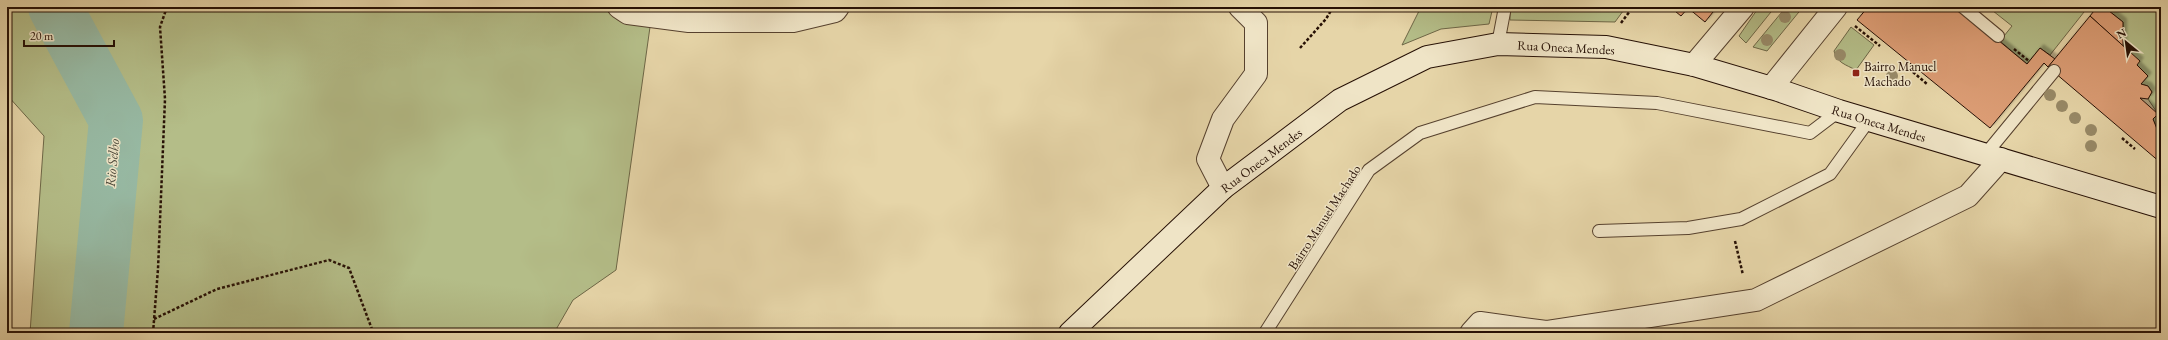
<svg xmlns="http://www.w3.org/2000/svg" width="2168" height="340" font-family="'EB Garamond',serif">
  <style>
    .green { fill: #b4bd88; stroke: #6d6646 }
    .lines { fill: none; stroke-linecap: round; stroke-linejoin: round }
    .river { stroke: #97b9a3; stroke-width: 54 }
    .building { fill: #dc9d74; stroke: #261005; filter: url(#shadow) }
    .lane-casing { stroke: #56412e; stroke-width: 14 }
    .street-casing { stroke: #56412e; stroke-width: 24 }
    .secondary-casing { stroke: #261005; stroke-width: 24 }
    .path { stroke: #261005; stroke-width: 2.5; stroke-dasharray: 3 2; stroke-linecap: butt }
    .lane { stroke: #efe4c6; stroke-width: 12 }
    .street { stroke: #efe4c6; stroke-width: 22 }
    .secondary { stroke: #efe4c6; stroke-width: 22 }
    .tree { fill: #988a68 }
    .poi-dot { fill: #8f2418; stroke: #efe4c6; stroke-width: 1.5 }
    .labels { text-anchor: middle; stroke-width: 3; stroke-linejoin: round; paint-order: stroke }
    .street-label { font-size: 13px; fill: #261005; stroke: #efe4c6 }
    .poi-label { font-size: 13px; fill: #261005; stroke: #efe4c6; text-anchor: start }
    .water-label { font-size: 14px; font-style: italic; fill: #4e4b3c; stroke: #efe4c6 }
  </style>
  <defs>
    <filter id="shadow"><feDropShadow dx="3.5" dy="-3.5" stdDeviation="1" flood-color="#0004"/></filter>
  </defs>
  <rect width="100%" height="100%" fill="#e6d5a8"/>
  <filter id="stains"><feTurbulence type="fractalNoise" baseFrequency=".005" numOctaves="4"/><feColorMatrix values="0 0 0 0 .2 0 0 0 0 .09 0 0 0 0 .02 0 0 0 .5 -.17"/></filter>
  <radialGradient id="worn" r=".72"><stop offset=".6" stop-color="#630" stop-opacity="0"/><stop offset="1" stop-color="#630" stop-opacity=".3"/></radialGradient>
  <g class="green">
    <path d="M 7,7 L 602,7 L 618,20 L 650,27 L 616,270 L 573,300 L 554,333 L 30,333 L 44,136 L 7,95 Z"/>
    <path d="M 1421,7 L 1493,7 L 1489,24 L 1441,29 L 1402,45 Z"/>
    <path d="M 1510,7 L 1626,7 L 1615,22 L 1510,20 Z"/>
    <path d="M 1759,7 L 1775,7 L 1746,43 L 1739,36 Z"/>
    <path d="M 1786,7 L 1803,7 L 1767,51 L 1753,47 Z"/>
    <path d="M 1988,7 L 2088,7 L 2050,55 L 2040,48 L 2027,64 L 2000,41 L 2012,26 Z"/>
    <path d="M 2104,7 L 2161,7 L 2161,139 L 2153,119 L 2158,114 L 2148,99 L 2152,92 L 2148,86 L 2141,84 L 2148,76 L 2137,65 L 2123,46 L 2123,22 Z"/>
    <path d="M 1851,27 L 1874,45 L 1856,70 C 1846,65 1836,62 1834,51 Z"/>
  </g>
  <g class="lines">
    <path class="river" d="M 55,7 L 116,120 L 96,333"/>
  </g>
  <g class="building">
    <path d="M 1670,7 L 1717,7 L 1705,22 L 1688,8 L 1681,16 Z"/>
    <path d="M 1868,7 L 1958,7 L 2027,64 L 2040,48 L 2055,59 L 2048,67 L 2044,63 L 1990,128 L 1857,20 Z"/>
    <path d="M 2097,7 L 2104,7 L 2123,22 L 2123,46 L 2090,16 Z"/>
    <path d="M 2090,16 L 2140,61 L 2137,65 L 2148,76 L 2141,84 L 2148,86 L 2152,92 L 2148,99 L 2140,98 L 2158,114 L 2153,119 L 2161,139 L 2161,163 L 2048,67 Z"/>
  </g>
  <g class="lines">
    <defs>
      <g id="lane">
        <path d="M 1963,7 L 1998,36"/>
        <path d="M 1498,44 L 1505,7"/>
        <path d="M 1985,155 L 2054,71"/>
        <path d="M 1599,231 L 1688,228 L 1741,219 L 1830,174 L 1869,120"/>
        <path d="M 1265,333 L 1369,170 L 1420,133 L 1535,97 L 1657,103 L 1810,133 L 1839,111"/>
      </g>
      <g id="street">
        <path d="M 619,7 L 628,13 L 689,21 L 793,21 L 835,11 L 838,7"/>
        <path d="M 1694,65 L 1743,7"/>
        <path d="M 1771,88 L 1836,7"/>
        <path d="M 1223,188 L 1208,159 L 1223,119 L 1256,74 L 1256,23 L 1240,7"/>
        <path d="M 1471,333 L 1480,323 L 1546,332 L 1756,300 L 1968,196 L 2001,159"/>
      </g>
      <path id="secondary" d="M 1070,333 L 1223,188 L 1340,100 L 1427,57 L 1498,44 L 1606,47 L 1694,65 L 1778,90 L 1839,111 L 2161,207"/>
    </defs>
    <use href="#lane" class="lane-casing"/>
    <use href="#street" class="street-casing"/>
    <use href="#secondary" class="secondary-casing"/>
    <g class="path">
      <path d="M 1621,23 L 1633,7"/>
      <path d="M 1855,26 L 1880,46"/>
      <path d="M 1300,48 L 1326,19 L 1333,7"/>
      <path d="M 2014,49 L 2029,61"/>
      <path d="M 1913,72 L 1927,84"/>
      <path d="M 2122,138 L 2135,149"/>
      <path d="M 1735,241 L 1743,275"/>
      <path d="M 154,319 L 217,289 L 329,260 L 349,268 L 373,332 L 391,333"/>
      <path d="M 153,333 L 158,269 L 165,99 L 160,27 L 167,7"/>
    </g>
    <use href="#lane" class="lane"/>
    <use href="#street" class="street"/>
    <use href="#secondary" class="secondary"/>
  </g>
  <g class="tree">
    <circle cx="1785" cy="17" r="6"/>
    <circle cx="1767" cy="40" r="6"/>
    <circle cx="1840" cy="55" r="6"/>
    <circle cx="1892" cy="76" r="6"/>
    <circle cx="2050" cy="95" r="6"/>
    <circle cx="2062" cy="106" r="6"/>
    <circle cx="2075" cy="118" r="6"/>
    <circle cx="2091" cy="130" r="6"/>
    <circle cx="2091" cy="146" r="6"/>
  </g>
  <rect class="poi-dot" x="1852" y="69" width="8" height="8" rx="2"/>
  <g class="labels">
    <g class="street-label">
      <text transform="translate(1566 47) rotate(3)" y="5">Rua Oneca Mendes</text>
      <text transform="translate(1879 123) rotate(17)" y="5">Rua Oneca Mendes</text>
      <text transform="translate(1261 160) rotate(-37)" y="5">Rua Oneca Mendes</text>
      <text transform="translate(1324 217) rotate(-57)" y="5">Bairro Manuel Machado</text>
    </g>
    <g class="poi-label">
      <text x="1864" y="71">Bairro Manuel<tspan x="1864" dy="15">Machado</tspan></text>
    </g>
    <g class="water-label">
      <text transform="translate(112 163) rotate(-85)" y="5">Rio Selho</text>
    </g>
  </g>
  <rect width="2168" height="340" fill="none" stroke="#e6d5a8" stroke-width="24"/>
  <rect x="8" y="8" width="2152" height="324" fill="none" stroke="#261005" stroke-width="2"/>
  <rect x="12" y="12" width="2144" height="316" fill="none" stroke="#261005"/>
  <g transform="translate(2126 42) rotate(331)" stroke="#efe4c6" stroke-width="3" paint-order="stroke">
  <path d="M0-3L7 15L0 10L-7 15Z" fill="#261005"/>
  <text y="-6" font-size="11" font-weight="bold" text-anchor="middle" fill="#261005">N</text>
  </g>
  <path d="M24 40v6h90v-6" fill="none" stroke="#261005" stroke-width="2"/>
  <text x="30" y="40" font-size="12" fill="#261005" stroke="#efe4c6" stroke-width="3" paint-order="stroke">20 m</text>
  <rect width="100%" height="100%" filter="url(#stains)"/>
  <rect width="100%" height="100%" fill="url(#worn)"/>
</svg>
